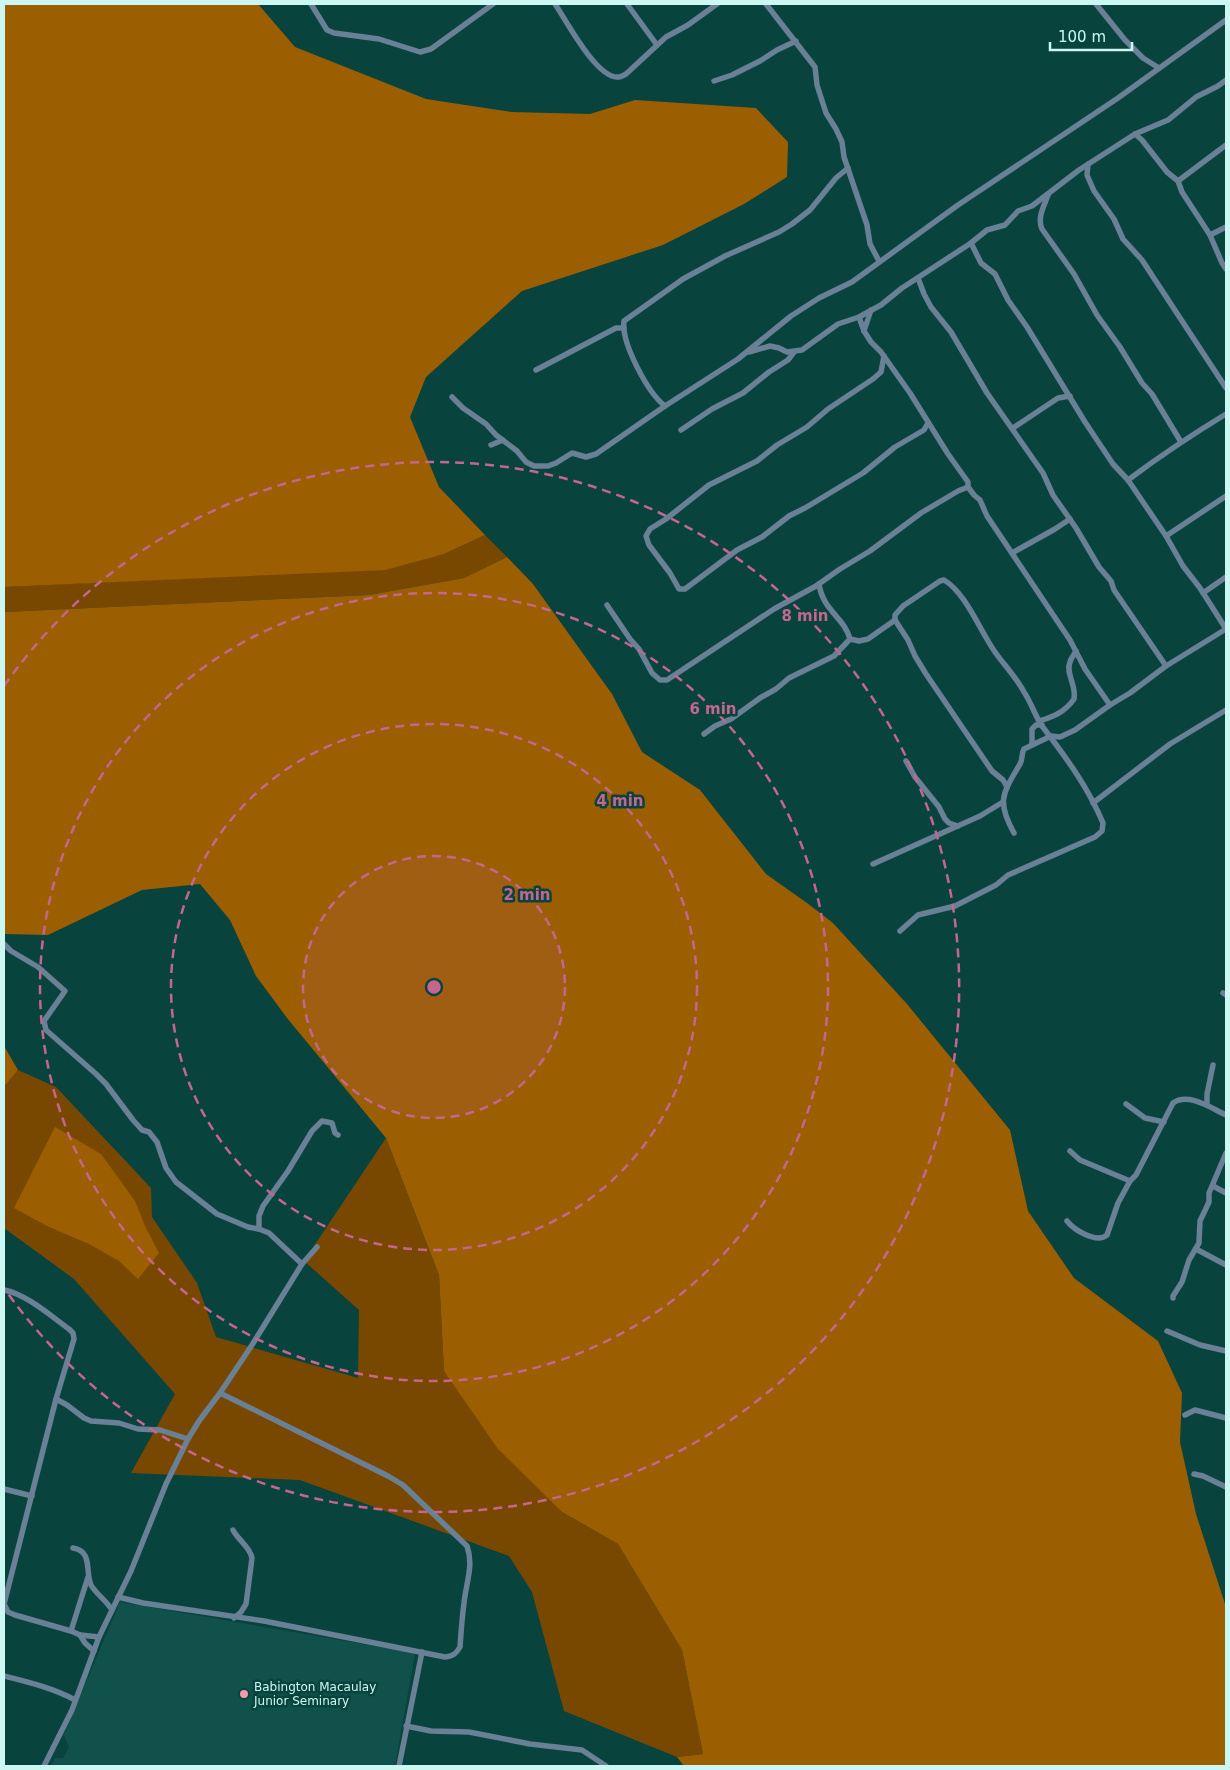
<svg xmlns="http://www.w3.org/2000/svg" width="1230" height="1770" font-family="'DejaVu Sans',sans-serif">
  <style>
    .built { fill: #10514c }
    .green { fill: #794800 }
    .forest { fill: #9b5e01 }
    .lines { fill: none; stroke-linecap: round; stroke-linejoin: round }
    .minor { stroke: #698095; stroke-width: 5.5 }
    .ring { fill: none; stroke: #c56690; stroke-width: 2.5; stroke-dasharray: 9 6 }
    .poi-dot { fill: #f39aac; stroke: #09433e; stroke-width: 2 }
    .labels { text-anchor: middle; stroke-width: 5; stroke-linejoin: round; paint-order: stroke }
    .poi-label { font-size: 12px; fill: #cbf8f3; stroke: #09433e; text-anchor: start }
    .centre { fill: #c56690; stroke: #09433e; stroke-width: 2.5 }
    .ring-label { font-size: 15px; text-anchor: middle; font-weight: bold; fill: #c56690; stroke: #09433e; stroke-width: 5; stroke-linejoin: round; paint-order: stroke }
  </style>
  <rect width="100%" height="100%" fill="#09433e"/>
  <path class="built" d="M 120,1602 L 415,1653 L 395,1766 L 51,1766 L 55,1758 L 63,1758 L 69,1747 L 64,1735 Z"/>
  <g class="green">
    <path d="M 485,535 L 507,557 L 464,578 L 369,595 L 4,612 L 4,587 L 230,576 L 444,554 Z"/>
    <path d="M 18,1070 L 56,1087 L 151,1188 L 152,1217 L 197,1283 L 216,1337 L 358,1378 L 359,1310 L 304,1261 L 386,1138 L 439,1275 L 444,1371 L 562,1512 L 618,1544 L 682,1650 L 703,1754 L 677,1757 L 564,1711 L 532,1592 L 509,1556 L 300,1480 L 131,1473 L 175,1394 L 74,1279 L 4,1228 L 4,1087 Z"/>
  </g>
  <g class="forest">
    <path d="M 4,4 L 258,4 L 295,47 L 426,99 L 512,112 L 590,114 L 635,100 L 756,108 L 788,142 L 787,177 L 744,204 L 663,245 L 522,291 L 426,377 L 410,417 L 439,487 L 485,535 L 444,554 L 385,570 L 4,587 Z"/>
    <path d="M 507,557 L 533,584 L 612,694 L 642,752 L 700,790 L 766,874 L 807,903 L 833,923 L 907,1004 L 1010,1130 L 1028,1211 L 1074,1278 L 1158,1341 L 1182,1393 L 1180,1442 L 1196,1514 L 1226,1607 L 1226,1766 L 684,1766 L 677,1757 L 703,1754 L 682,1650 L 618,1544 L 562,1512 L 498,1449 L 444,1371 L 439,1275 L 386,1138 L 287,1018 L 256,976 L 230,920 L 200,884 L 142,890 L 48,935 L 4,934 L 4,612 L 369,595 L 464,578 Z"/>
    <path d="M 4,1046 L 18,1070 L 4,1087 Z"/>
    <path d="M 55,1127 L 101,1154 L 135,1201 L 146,1228 L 159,1253 L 138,1279 L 119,1261 L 89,1244 L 47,1226 L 14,1208 Z"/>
  </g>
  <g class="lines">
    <g class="minor">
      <path d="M 311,4 L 327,30 L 334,33 L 379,39 L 420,52 L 431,49 L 493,4"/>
      <path d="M 555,4 C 566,20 597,80 619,77 C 621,77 624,75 626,74 L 666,37 L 688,25 L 717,4"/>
      <path d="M 627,4 L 657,45"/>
      <path d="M 766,4 L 815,67 L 817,85 L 826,113 L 836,129 L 842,142 L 844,157 L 867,225 L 870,244 L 879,261"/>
      <path d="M 1096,4 L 1125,40 L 1143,58 L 1159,68"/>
      <path d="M 714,81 L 732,75 L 760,61 L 777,50 L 796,41"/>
      <path d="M 1135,134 L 1142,140 L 1167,172 L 1178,181 L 1182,192 L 1210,235 L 1222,263 L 1226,269"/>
      <path d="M 1088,164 L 1087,175 L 1094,191 L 1114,219 L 1123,239 L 1142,260 L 1226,388"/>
      <path d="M 1178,181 L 1226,145"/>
      <path d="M 1048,195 C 1044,206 1037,218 1042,229 L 1074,274 L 1097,315 L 1120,347 L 1142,383 L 1152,394 L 1181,442"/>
      <path d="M 1210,235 L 1226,227"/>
      <path d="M 971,243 L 981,263 L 995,274 L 1008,300 L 1027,327 L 1085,422 L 1113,464 L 1128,480 L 1166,536 L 1183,566 L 1200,588 L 1226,629"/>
      <path d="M 918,278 L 924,294 L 931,307 L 951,332 L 987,393 L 1043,473 L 1053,495 L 1076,528 L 1099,567 L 1111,581 L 1114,590 L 1166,666"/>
      <path d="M 859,317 L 864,331 L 871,342 L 881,352 L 910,393 L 948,454 L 968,482 L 968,487 L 974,495 L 980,500 L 987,516 L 1070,640 L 1085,669 L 1110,705"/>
      <path d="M 864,331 L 871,310"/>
      <path d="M 749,352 L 770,346 L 779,348 L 787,352 L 802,350 L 838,324 L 859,317 L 881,305 L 902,288 L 971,243 L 987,230 L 1005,225 L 1018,211 L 1032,206 L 1079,170 L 1135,134 L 1168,120 L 1196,97 L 1218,86 L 1226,80"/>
      <path d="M 884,356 L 881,372 L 873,379 L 828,409 L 807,427 L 777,445 L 757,461 L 709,485 L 666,519 L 650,529 L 646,536 L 649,545 L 670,573 L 679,589 L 685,589 L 737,550 L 762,537 L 789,516 L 805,508 L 863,473 L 895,447 L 924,430 L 928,423"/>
      <path d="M 536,370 L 616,328 L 624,328"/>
      <path d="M 452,397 L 463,408 L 486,424 L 496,435 L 517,451 L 526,462 L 534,466 L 548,466 L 556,463 L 572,453 L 586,457 L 596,454 L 665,406 L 738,359 L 791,316 L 819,298 L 852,282 L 958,205 L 1118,98 L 1226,20"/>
      <path d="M 665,406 C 648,393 621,343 624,321 L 683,279 L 725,256 L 779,232 L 792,224 L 810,210 L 836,178 L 848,168"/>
      <path d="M 1013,428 L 1058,398 L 1070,396"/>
      <path d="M 681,430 L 712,409 L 743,393 L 769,372 L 788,360 L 794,352"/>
      <path d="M 491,445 L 503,440"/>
      <path d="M 1128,480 C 1160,456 1193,434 1226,414"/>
      <path d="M 1166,536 L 1226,496"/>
      <path d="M 1012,553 L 1055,529 L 1070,519"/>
      <path d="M 819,584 C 823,611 844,617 850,639"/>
      <path d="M 1203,593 L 1226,577"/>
      <path d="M 607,605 L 630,639 L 639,649 L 652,673 L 660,680 L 667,680 L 774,609 L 816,586 L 840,569 L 870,551 L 921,513 L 958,491 L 968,487"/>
      <path d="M 895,620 L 908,640 L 915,656 L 926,674 L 992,771 L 1003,780 L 1007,787"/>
      <path d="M 850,639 L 859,641 L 868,639 L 895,620 L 895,615 L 903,606 L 940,581 L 944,580 C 966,593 980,631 995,652 C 1004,665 1016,677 1024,692 C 1031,702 1035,716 1042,726 C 1065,756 1088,787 1103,823 L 1102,831 L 1095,837 L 1008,875 L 996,885 L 955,906 L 918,915 L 900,931"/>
      <path d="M 1039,721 C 1053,717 1065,712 1074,699 C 1077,686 1065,673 1070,662 C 1071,658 1074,655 1076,651"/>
      <path d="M 704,734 L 715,726 L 731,719 L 760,698 L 776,689 L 789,678 L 834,656 L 850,639"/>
      <path d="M 1032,745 L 1032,729 L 1036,725 L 1042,725"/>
      <path d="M 906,761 L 915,777 L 939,807 L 945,819 L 949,823 L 958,826"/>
      <path d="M 1093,803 L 1170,744 L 1226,710"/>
      <path d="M 1014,833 C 996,801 1003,793 1020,764 C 1023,759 1021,754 1024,749 L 1051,736 L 1060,737 L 1075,730 L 1110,705 L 1130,693 L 1166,666 L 1226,629"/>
      <path d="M 873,864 L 980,816 L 1003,802"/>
      <path d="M 4,944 L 11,951 L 38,967 L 65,991 L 44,1021 L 46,1030 L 96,1074 L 106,1084 L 133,1120 L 142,1130 L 149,1132 L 157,1142 L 166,1168 L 176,1182 L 217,1214 L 248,1227 L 259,1229 L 269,1233 L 302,1264"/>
      <path d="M 1223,993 L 1226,995"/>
      <path d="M 1126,1104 L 1145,1118 L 1164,1122"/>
      <path d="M 1207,1105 L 1207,1094 L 1213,1065"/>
      <path d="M 1070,1151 L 1080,1160 L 1130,1181"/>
      <path d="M 1213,1186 L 1226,1193"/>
      <path d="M 1067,1221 C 1074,1230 1097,1244 1107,1235 L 1118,1203 L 1130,1181 L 1136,1175 L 1173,1103 C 1188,1092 1211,1108 1226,1115"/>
      <path d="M 259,1229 L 259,1216 L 263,1206 L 288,1171 L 312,1131 L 322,1121 L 332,1123 L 335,1133 L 338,1135"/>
      <path d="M 1196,1249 L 1226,1265"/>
      <path d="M 4,1290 C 26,1294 51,1316 69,1329 L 73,1333 L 74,1339 L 56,1399 L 4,1604 L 8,1612 L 15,1615 L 71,1631 L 80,1635 L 99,1637"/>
      <path d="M 1173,1298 L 1173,1296 L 1182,1282 L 1189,1260 L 1199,1243 L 1200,1221 L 1209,1202 L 1209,1193 L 1226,1153"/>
      <path d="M 1167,1331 L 1200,1345 L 1226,1351"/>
      <path d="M 56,1399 L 67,1405 L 84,1418 L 91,1421 L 119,1423 L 138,1429 L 160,1430 L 188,1439"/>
      <path d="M 1185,1415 L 1195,1410 L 1226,1418"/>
      <path d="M 1194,1474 L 1203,1476 L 1226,1487"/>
      <path d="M 4,1489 L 32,1496"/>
      <path d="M 233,1530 C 238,1540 250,1547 252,1558 L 246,1604 L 241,1612 L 234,1618"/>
      <path d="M 73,1548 C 93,1551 85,1572 91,1585 C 96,1594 106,1600 112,1610"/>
      <path d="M 118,1597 L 143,1603 L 264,1621 L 445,1657 C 453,1656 456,1654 460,1647 C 461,1632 462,1618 464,1603 C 466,1583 474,1565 467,1546 L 403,1485 L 388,1476 L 220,1393"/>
      <path d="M 71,1631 L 88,1577"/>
      <path d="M 80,1635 L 85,1643 L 94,1651"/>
      <path d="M 4,1676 C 28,1682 53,1688 75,1700"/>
      <path d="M 406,1726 L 431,1731 L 469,1732 L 530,1744 L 582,1750 L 606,1766"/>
      <path d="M 44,1766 L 72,1710 L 99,1637 L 131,1571 L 166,1484 L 188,1439 L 199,1421 L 220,1393 L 252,1345 L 302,1264 L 317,1247"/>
      <path d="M 399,1766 L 422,1652"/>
    </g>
  </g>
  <circle cx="434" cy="987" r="131" fill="#c56690" fill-opacity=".12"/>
  <g class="ring">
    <circle cx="434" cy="987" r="131"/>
    <circle cx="434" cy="987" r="263"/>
    <circle cx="434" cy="987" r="394"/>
    <path d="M4 686A525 525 0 1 1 4 1288"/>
  </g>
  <circle class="poi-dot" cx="244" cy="1694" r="5"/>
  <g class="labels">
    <g class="poi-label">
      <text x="254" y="1691">Babington Macaulay<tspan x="254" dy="14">Junior Seminary</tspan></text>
    </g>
  </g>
  <circle cx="434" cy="987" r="8" class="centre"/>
  <g class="ring-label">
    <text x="805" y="621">8 min</text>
    <text x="713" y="714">6 min</text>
    <text x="620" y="806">4 min</text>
    <text x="527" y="900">2 min</text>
  </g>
  <rect width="1230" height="1770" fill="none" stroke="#cbf8f3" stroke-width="10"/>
  <path d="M1050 42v8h82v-8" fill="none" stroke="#cbf8f3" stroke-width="2.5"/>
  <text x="1058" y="42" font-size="15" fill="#cbf8f3" stroke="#09433e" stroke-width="4" paint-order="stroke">100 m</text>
</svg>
